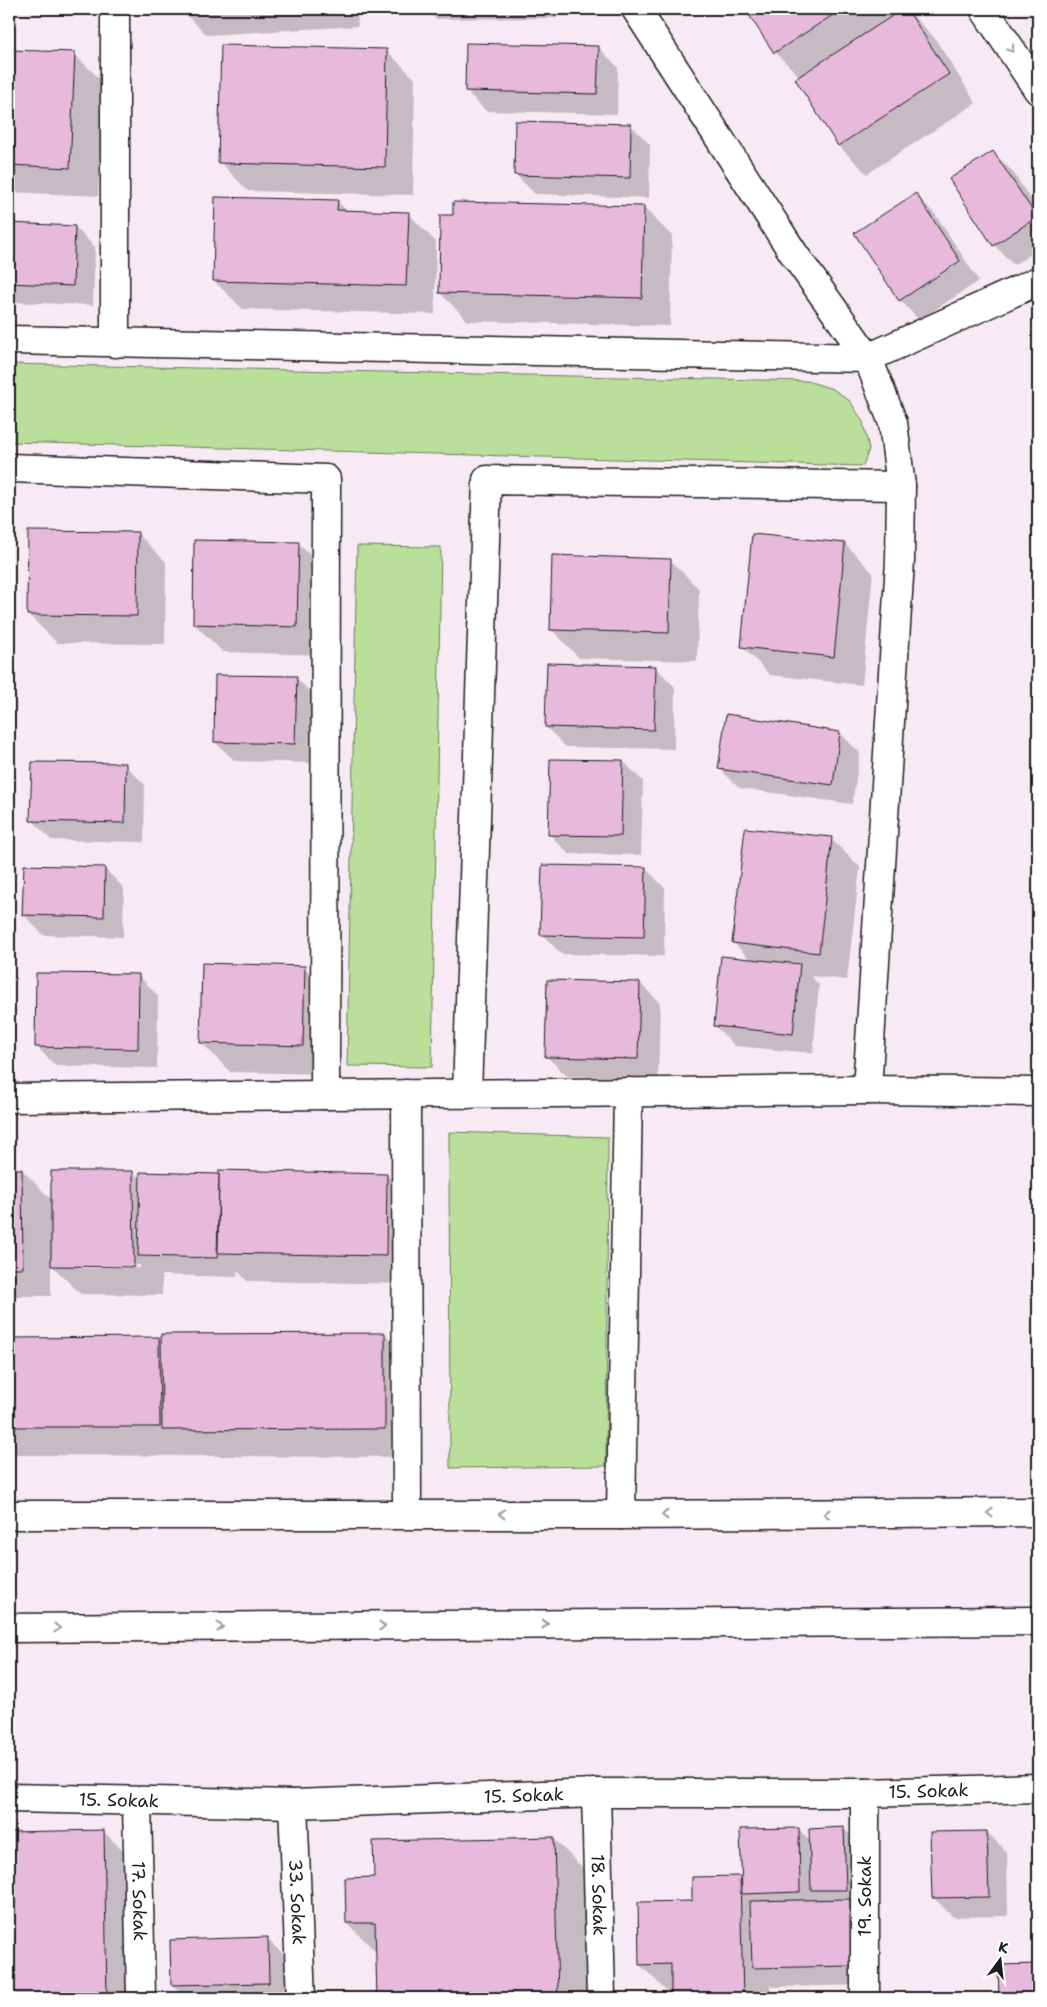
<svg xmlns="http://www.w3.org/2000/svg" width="1047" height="2007" font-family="'Shantell Sans',sans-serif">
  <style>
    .green { fill: #b9df9a; stroke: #6a7e5b }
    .shadow { fill: #0003; fill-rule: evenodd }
    .building { fill: #e7b9dc; stroke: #1c1c1c }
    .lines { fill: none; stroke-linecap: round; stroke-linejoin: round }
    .minor-casing { stroke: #1c1c1c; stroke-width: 31 }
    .secondary-casing { stroke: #1c1c1c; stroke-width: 31 }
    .minor { stroke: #fff; stroke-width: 28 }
    .secondary { stroke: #fff; stroke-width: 28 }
    .oneway { stroke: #999 }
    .labels { text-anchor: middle; stroke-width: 4.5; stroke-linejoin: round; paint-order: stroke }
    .street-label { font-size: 18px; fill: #1c1c1c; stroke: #fff }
  </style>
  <rect width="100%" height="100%" fill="#f8eaf4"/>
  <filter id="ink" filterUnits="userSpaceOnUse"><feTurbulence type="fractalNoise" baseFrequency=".02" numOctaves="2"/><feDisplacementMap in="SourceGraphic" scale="10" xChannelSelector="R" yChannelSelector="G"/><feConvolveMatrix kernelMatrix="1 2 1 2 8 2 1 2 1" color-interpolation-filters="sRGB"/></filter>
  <g filter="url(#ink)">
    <g class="green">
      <path d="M 9,364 L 807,381 L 833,389 L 850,401 L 863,422 L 869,449 L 863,466 L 9,442 Z"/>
      <path d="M 357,546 L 441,547 L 432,1067 L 347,1066 Z"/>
      <path d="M 449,1132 L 608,1137 L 606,1466 L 450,1468 Z"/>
    </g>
    <g class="shadow">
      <path d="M 180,9 L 357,9 L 358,26 L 207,35 Z"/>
      <path d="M 427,9 L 557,9 L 557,18 L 436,19 Z"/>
      <path d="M 747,9 L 898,9 L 900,12 L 906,9 L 934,37 L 976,103 L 867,174 L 838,145 L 800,77 L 775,52 Z"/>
      <path d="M 598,47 L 618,67 L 617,114 L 486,111 L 466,91 Z"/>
      <path d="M 9,51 L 74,54 L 103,82 L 98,196 L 9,192 Z"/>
      <path d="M 387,51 L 415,79 L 413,195 L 248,191 L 220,162 Z"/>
      <path d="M 631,125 L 650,145 L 649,198 L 535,194 L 516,175 Z"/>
      <path d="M 993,152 L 1013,172 L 1038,211 L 1038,249 L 1014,265 L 994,245 Z"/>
      <path d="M 916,195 L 935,214 L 979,281 L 919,320 L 900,300 Z"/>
      <path d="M 337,201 L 348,212 L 408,213 L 436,242 L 435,314 L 243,309 L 214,281 Z"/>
      <path d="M 644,208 L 672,236 L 670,326 L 468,321 L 440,293 Z"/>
      <path d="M 9,225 L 75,227 L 95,247 L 93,305 L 9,302 Z"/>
      <path d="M 137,533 L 166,562 L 165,644 L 57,643 L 28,614 Z"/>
      <path d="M 298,543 L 327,572 L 325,655 L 223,652 L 194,624 Z"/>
      <path d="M 845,544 L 873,573 L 862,685 L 770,675 L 742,646 Z"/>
      <path d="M 670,560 L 699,589 L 697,661 L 579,658 L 551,629 Z"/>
      <path d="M 655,667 L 675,687 L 674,749 L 566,747 L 546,727 Z"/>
      <path d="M 296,678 L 316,697 L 315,763 L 235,761 L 215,742 Z"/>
      <path d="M 727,716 L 840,733 L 860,753 L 852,804 L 739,788 L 719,768 Z"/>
      <path d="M 623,761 L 643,781 L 641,855 L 569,854 L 549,834 Z"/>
      <path d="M 125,765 L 145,785 L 144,842 L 51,840 L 32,820 Z"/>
      <path d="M 831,839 L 860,867 L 847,980 L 811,976 L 819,985 L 813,1053 L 735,1046 L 715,1026 L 751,960 L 733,942 Z"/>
      <path d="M 104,868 L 124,888 L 123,937 L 43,935 L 24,915 Z"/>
      <path d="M 645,868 L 665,888 L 664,956 L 561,954 L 542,934 Z"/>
      <path d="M 304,967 L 333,995 L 331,1074 L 230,1072 L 202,1043 Z"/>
      <path d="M 139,976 L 158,996 L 157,1068 L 56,1066 L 36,1046 Z"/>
      <path d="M 640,983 L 660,1003 L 658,1079 L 567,1076 L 547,1057 Z"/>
      <path d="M 9,1170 L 22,1170 L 52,1200 L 133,1172 L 141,1180 L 141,1174 L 387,1175 L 415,1204 L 414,1284 L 247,1281 L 237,1270 L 237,1277 L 162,1275 L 162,1295 L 81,1294 L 51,1265 L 51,1296 L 9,1296 ZM 79,1265 L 140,1265 L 140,1268 L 79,1268 Z"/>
      <path d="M 385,1334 L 413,1362 L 414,1457 L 9,1455 L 9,1339 L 159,1339 L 163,1343 Z"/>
      <path d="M 798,1829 L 811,1842 L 844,1829 L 864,1849 L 871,1985 L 773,1987 L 770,1985 L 771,1998 L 673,1998 L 673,1993 L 669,1993 L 640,1965 L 693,1902 L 740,1878 L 743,1880 Z"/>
      <path d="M 103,1831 L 139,1867 L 141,1998 L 9,1998 L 9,1833 Z"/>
      <path d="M 987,1832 L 1007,1852 L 1008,1916 L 953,1917 L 933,1897 Z"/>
      <path d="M 553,1838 L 589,1874 L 592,1998 L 379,1998 L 377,1953 L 347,1923 Z"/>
      <path d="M 267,1939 L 287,1958 L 289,1998 L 186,1998 L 173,1985 Z"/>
      <path d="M 1038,1965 L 1038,1998 L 1000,1998 L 1000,1966 Z"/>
    </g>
    <g class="building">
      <path d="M 745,9 L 842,9 L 774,53 Z"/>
      <path d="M 903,9 L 907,9 L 949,74 L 838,146 L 795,79 Z"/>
      <path d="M 466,43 L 599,46 L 597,94 L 465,91 Z"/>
      <path d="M 221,45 L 387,49 L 385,167 L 218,163 Z"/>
      <path d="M 9,50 L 75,52 L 70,168 L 9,165 Z"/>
      <path d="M 515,121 L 631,124 L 630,178 L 514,175 Z"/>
      <path d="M 993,151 L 1037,217 L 993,246 L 949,179 Z"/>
      <path d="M 916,193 L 960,261 L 899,301 L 854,233 Z"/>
      <path d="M 215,197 L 338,200 L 337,210 L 409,212 L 406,286 L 213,281 Z"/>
      <path d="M 453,202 L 644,206 L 642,298 L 439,293 L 440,215 L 453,215 Z"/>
      <path d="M 9,223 L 75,226 L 73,286 L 9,283 Z"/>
      <path d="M 28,531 L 138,532 L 137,616 L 27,615 Z"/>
      <path d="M 752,534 L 845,543 L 834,657 L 741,647 Z"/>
      <path d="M 194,540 L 299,542 L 297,627 L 193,624 Z"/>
      <path d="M 552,555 L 671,559 L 669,633 L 550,630 Z"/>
      <path d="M 547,663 L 656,666 L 654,730 L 545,727 Z"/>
      <path d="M 215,675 L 297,676 L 295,744 L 214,742 Z"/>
      <path d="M 726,714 L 840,732 L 833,785 L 718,769 Z"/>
      <path d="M 550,759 L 623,760 L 621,836 L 548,835 Z"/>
      <path d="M 32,762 L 126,763 L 125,823 L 30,821 Z"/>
      <path d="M 745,828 L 832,837 L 819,953 L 732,943 Z"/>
      <path d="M 24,865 L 105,867 L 104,917 L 22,915 Z"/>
      <path d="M 542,865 L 646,867 L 644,937 L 540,935 Z"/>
      <path d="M 721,956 L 800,964 L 793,1034 L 714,1026 Z"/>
      <path d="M 202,963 L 305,966 L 303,1046 L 200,1043 Z"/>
      <path d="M 36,973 L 139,974 L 138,1049 L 35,1047 Z"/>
      <path d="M 547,980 L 640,982 L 638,1059 L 545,1057 Z"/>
      <path d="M 9,1169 L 22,1169 L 23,1268 L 9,1268 Z"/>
      <path d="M 219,1170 L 387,1174 L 386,1256 L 218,1253 Z"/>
      <path d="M 51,1171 L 133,1171 L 134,1267 L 51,1266 Z"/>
      <path d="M 140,1172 L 219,1174 L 217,1258 L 138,1256 Z"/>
      <path d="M 385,1333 L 385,1429 L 162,1430 L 161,1334 Z"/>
      <path d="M 159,1337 L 160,1427 L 9,1427 L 9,1338 Z"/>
      <path d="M 844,1827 L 846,1890 L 811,1890 L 809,1829 Z"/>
      <path d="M 799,1828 L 800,1892 L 742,1894 L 740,1829 Z"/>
      <path d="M 104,1830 L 107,1998 L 9,1998 L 9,1832 Z"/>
      <path d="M 987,1831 L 989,1897 L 932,1898 L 930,1832 Z"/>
      <path d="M 554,1837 L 558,1998 L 377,1998 L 375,1923 L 346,1923 L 345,1878 L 374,1877 L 373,1841 Z"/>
      <path d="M 740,1876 L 743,1998 L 671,1998 L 671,1964 L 639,1965 L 638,1902 L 692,1901 L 692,1877 Z"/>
      <path d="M 850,1899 L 851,1966 L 752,1968 L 750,1901 Z"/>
      <path d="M 268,1937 L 269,1983 L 171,1985 L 170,1940 Z"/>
      <path d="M 1038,1964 L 1038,1998 L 999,1998 L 998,1965 Z"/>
    </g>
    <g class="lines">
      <defs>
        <g id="minor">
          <path d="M 636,9 L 794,254 L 868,358 L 893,423 L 901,486 L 900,561 L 867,1090"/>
          <path d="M 9,340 L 868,358 L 1038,281"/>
          <path d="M 115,343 L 115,9"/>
          <path d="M 9,468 L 326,479 L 325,1095"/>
          <path d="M 406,1094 L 407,1513"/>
          <path d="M 467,1094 L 487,480 L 901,486"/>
          <path d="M 9,1098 L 867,1090 L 1038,1092"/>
          <path d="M 621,1515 L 628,1092"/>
          <path id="s1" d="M 596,1793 L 601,1998"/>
          <path id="s2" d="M 9,1798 L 293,1804 L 596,1793 L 865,1793 L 1038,1788"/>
          <path id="s3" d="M 137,1802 L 141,1998"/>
          <path id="s4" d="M 293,1804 L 301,1998"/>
          <path d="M 865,1998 L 865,1793"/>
        </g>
        <g id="secondary">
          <path d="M 984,9 L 1038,90"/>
          <path d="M 9,1515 L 621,1515 L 1038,1512"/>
          <path d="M 9,1628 L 1038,1621"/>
        </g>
      </defs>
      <use href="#minor" class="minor-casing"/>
      <use href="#secondary" class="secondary-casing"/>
      <use href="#minor" class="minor"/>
      <use href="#secondary" class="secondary"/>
    </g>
    <defs><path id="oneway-chevron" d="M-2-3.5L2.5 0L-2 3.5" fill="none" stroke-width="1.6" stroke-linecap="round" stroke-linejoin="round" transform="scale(1.25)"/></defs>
    <g class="oneway">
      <use href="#oneway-chevron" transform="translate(1011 49) rotate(56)"/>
      <use href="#oneway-chevron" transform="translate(990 1513) rotate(180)"/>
      <use href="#oneway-chevron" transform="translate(502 1514) rotate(-180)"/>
      <use href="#oneway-chevron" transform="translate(827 1514) rotate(180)"/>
      <use href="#oneway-chevron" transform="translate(665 1515) rotate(180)"/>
      <use href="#oneway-chevron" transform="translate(545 1624)"/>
      <use href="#oneway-chevron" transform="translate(382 1626)"/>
      <use href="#oneway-chevron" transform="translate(220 1627)"/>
      <use href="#oneway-chevron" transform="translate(57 1628)"/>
    </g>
  </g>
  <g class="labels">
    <g class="street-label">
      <text dy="6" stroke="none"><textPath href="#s2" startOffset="920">15. Sokak</textPath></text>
      <text dy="6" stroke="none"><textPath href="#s2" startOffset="515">15. Sokak</textPath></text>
      <text dy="6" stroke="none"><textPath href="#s2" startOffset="110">15. Sokak</textPath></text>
      <text dy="6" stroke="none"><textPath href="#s1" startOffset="102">18. Sokak</textPath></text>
      <text transform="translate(865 1896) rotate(-90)" y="6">19. Sokak</text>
      <text dy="6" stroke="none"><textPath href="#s3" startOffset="99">17. Sokak</textPath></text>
      <text dy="6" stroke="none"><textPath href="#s4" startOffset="98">33. Sokak</textPath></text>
    </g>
  </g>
  <rect width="1047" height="2007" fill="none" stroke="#fff" stroke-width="30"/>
  <rect x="15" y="15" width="1017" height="1977" fill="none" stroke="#1c1c1c" stroke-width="2" filter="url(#ink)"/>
  <g transform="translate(1000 1960) rotate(15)" stroke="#ffffff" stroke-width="4" paint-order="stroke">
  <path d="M0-4L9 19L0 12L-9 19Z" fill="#1c1c1c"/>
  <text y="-8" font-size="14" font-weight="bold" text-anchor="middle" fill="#1c1c1c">K</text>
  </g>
</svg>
